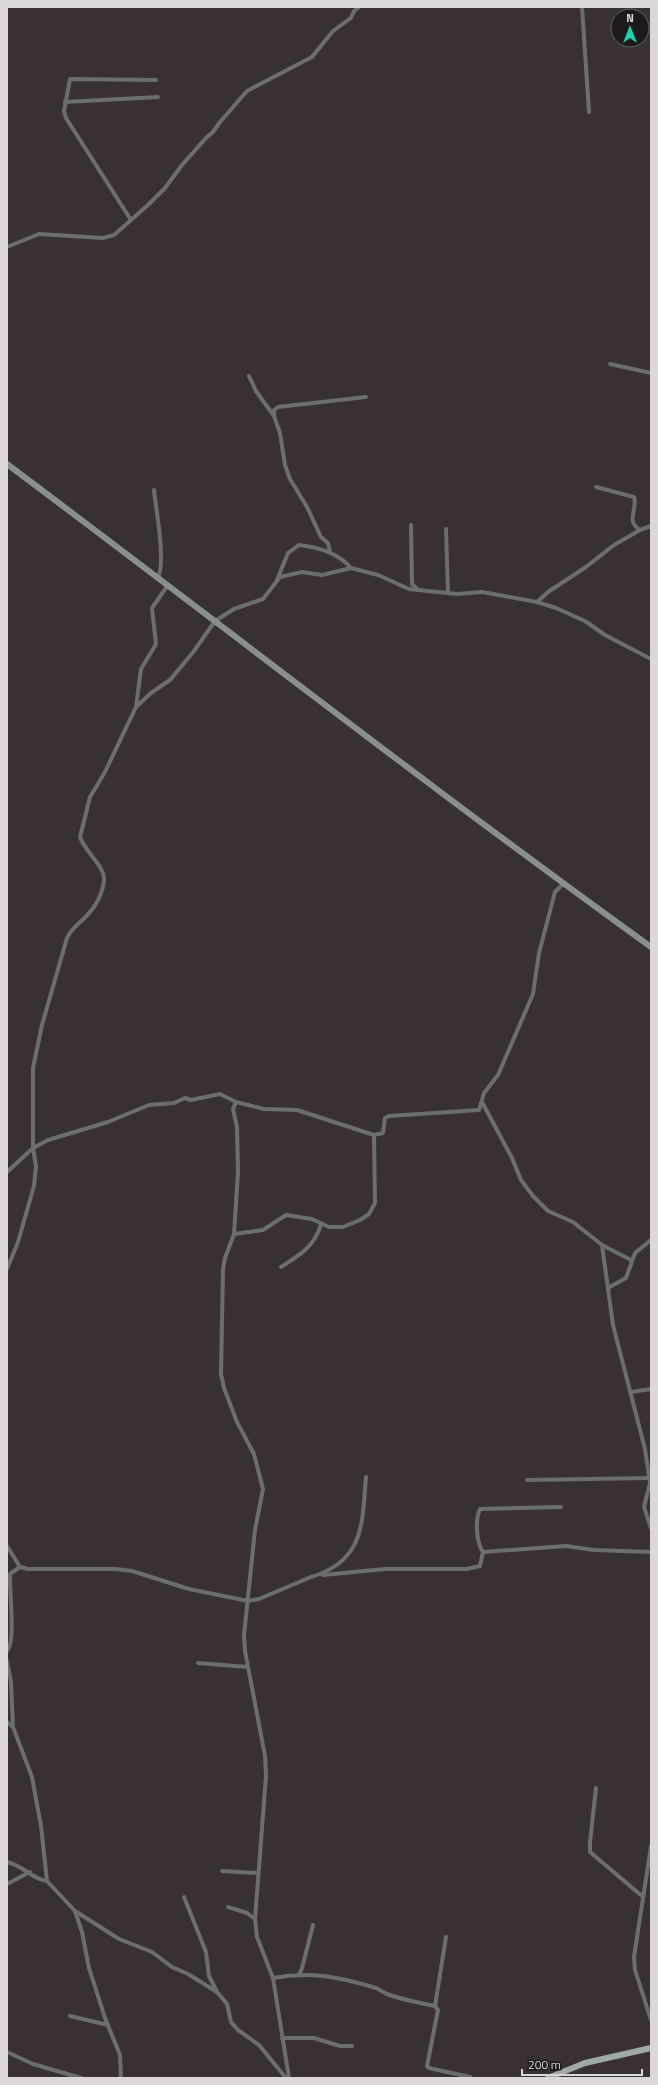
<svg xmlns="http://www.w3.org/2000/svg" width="658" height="2085" font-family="'Titillium Web',sans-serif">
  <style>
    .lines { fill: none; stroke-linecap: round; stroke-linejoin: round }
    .street { stroke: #6a6f6d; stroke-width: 4 }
    .secondary { stroke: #88908e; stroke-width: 6 }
    .primary { stroke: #9faaa6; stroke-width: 6 }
  </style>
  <rect width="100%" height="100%" fill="#393033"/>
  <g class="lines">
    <g class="street">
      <path d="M 582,7 L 589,112"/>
      <path d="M 65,102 L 158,97"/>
      <path d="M 131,220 L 66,118 L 64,111 L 70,79 L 156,80"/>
      <path d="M 7,247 L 39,234 L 103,238 L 114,235 L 148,205 L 165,188 L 182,165 L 206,138 L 213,132 L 220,122 L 247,91 L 312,57 L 333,31 L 351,18 L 354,11 L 359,7"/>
      <path d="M 610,364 L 651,373"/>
      <path d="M 249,376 L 256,391 L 274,416 L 280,433 L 285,465 L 290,479 L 307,507 L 321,537 L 328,543 L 330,552"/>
      <path d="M 274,415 L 274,410 L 278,407 L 366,397"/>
      <path d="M 596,487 L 634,497 C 638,510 625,521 640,530"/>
      <path d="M 154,490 C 156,509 166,563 158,577"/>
      <path d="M 411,525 L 412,584 L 418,590"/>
      <path d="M 446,529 L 448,593"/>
      <path d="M 277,580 L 288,553 L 299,545 C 318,547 338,553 351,568"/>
      <path d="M 537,602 L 548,592 L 586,567 L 614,545 L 640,530 L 651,526"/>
      <path d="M 136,707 L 141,669 L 156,644 L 152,608 L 168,585"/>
      <path d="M 236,1102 L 233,1109 L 237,1127 L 238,1172 L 234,1234 L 225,1258 L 223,1269 L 221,1374 L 224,1388 L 237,1422 L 254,1454 L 263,1489 L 255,1530 L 244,1635 L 245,1651 L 265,1756 L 266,1776 L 255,1919 L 257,1937 L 273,1978 L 289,2078"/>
      <path d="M 482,1102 L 512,1158 L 521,1180 L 533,1196 L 548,1211 L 573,1222 L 602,1245 L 631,1260"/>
      <path d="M 7,1172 L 33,1148 L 48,1140 L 108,1122 L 149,1105 L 174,1103 L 185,1098 L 191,1100 L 220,1094 L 236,1102 L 264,1109 L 297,1110 L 374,1135 L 383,1133 L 385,1118 L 389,1116 L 479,1110 L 484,1093 L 498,1075 L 533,994 L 539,953 L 555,892 L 563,884"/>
      <path d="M 234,1234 L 263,1230 L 286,1215 L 312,1219 L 329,1227 L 343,1227 L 360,1220 L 369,1214 L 375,1203 L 374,1135"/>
      <path d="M 602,1245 L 613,1325 L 645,1449 L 650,1483 L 644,1507 L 651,1528"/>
      <path d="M 281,1267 C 300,1255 315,1246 321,1224"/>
      <path d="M 7,1269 L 18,1242 L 34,1186 L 36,1166 L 33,1148 L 33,1068 L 42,1025 L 67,938 C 72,927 82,922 89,913 C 97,905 107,885 103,873 C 98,860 85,851 80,837 L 90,797 L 105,772 L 136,707 L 151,693 L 170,680 L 194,651 L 215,621 L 234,609 L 263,599 L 280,577 L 302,572 L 322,575 L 351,568 L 378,575 L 409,589 L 457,594 L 482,592 L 537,602 L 556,608 L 585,621 L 605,635 L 651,659"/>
      <path d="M 608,1288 L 626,1278 L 635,1253 L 651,1240"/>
      <path d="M 631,1392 L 651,1389"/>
      <path d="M 527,1480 L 651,1478"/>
      <path d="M 7,1546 L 20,1567 L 28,1569 L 116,1569 L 132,1571 L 189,1589 L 248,1601 L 259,1599 L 311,1577 C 365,1561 362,1523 366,1477"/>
      <path d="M 483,1552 C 476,1542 475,1520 480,1509 L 561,1507"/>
      <path d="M 323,1575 L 385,1569 L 467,1569 L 480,1566 L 483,1552 L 566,1546 L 594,1550 L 651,1552"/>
      <path d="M 7,1651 C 16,1643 9,1589 10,1574 L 20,1567"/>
      <path d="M 7,1661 L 11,1682 L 13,1727"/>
      <path d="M 198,1663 L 248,1667"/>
      <path d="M 7,1722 L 13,1727 L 32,1777 L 41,1826 L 47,1881 L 75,1911 L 119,1939 L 152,1952 L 172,1967 L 188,1974 L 217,1992 L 227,2004 L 231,2022 L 238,2030 L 259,2045 L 286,2078"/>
      <path d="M 596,1788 L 590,1842 L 590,1852 L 642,1896"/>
      <path d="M 651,1846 L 634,1957 L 635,1970 L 651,2020"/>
      <path d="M 7,1862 C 23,1865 33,1880 47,1881"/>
      <path d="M 222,1871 L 258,1873"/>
      <path d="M 7,1884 L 30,1872"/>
      <path d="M 184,1897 L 206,1952 L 209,1976 L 217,1992"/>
      <path d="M 228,1907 L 247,1913 L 255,1919"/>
      <path d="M 75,1911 L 82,1932 L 89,1968 L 105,2018 L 120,2055 L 121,2078"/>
      <path d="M 299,1975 L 302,1968 L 313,1925"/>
      <path d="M 273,1978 C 311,1971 340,1977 376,1988 C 381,1990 385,1994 390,1995 C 404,2000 420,2003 435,2006 L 438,2010 L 427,2066 L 429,2068 L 470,2077"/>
      <path d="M 435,2006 L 446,1937"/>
      <path d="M 70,2016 L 108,2025"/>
      <path d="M 282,2038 L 314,2038 L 340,2046 L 352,2046"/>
      <path d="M 7,2052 L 33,2064 L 81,2078"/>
    </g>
    <path class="secondary" d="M 7,464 C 222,625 433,790 651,947"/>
    <path class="primary" d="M 548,2078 L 585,2063 L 651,2048"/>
  </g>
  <rect width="658" height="2085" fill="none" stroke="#ddd7d9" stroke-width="16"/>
  <g transform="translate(630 28)"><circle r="19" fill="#1e191b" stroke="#6a6567"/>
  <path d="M0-3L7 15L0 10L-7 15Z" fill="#18d5b2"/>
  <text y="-6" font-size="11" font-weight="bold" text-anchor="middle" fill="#ddd7d9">N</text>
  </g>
  <path d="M522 2069v6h120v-6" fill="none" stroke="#ddd7d9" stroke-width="2"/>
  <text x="528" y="2069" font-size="12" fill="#ddd7d9" stroke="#1e191b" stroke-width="3" paint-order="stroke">200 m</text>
</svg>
